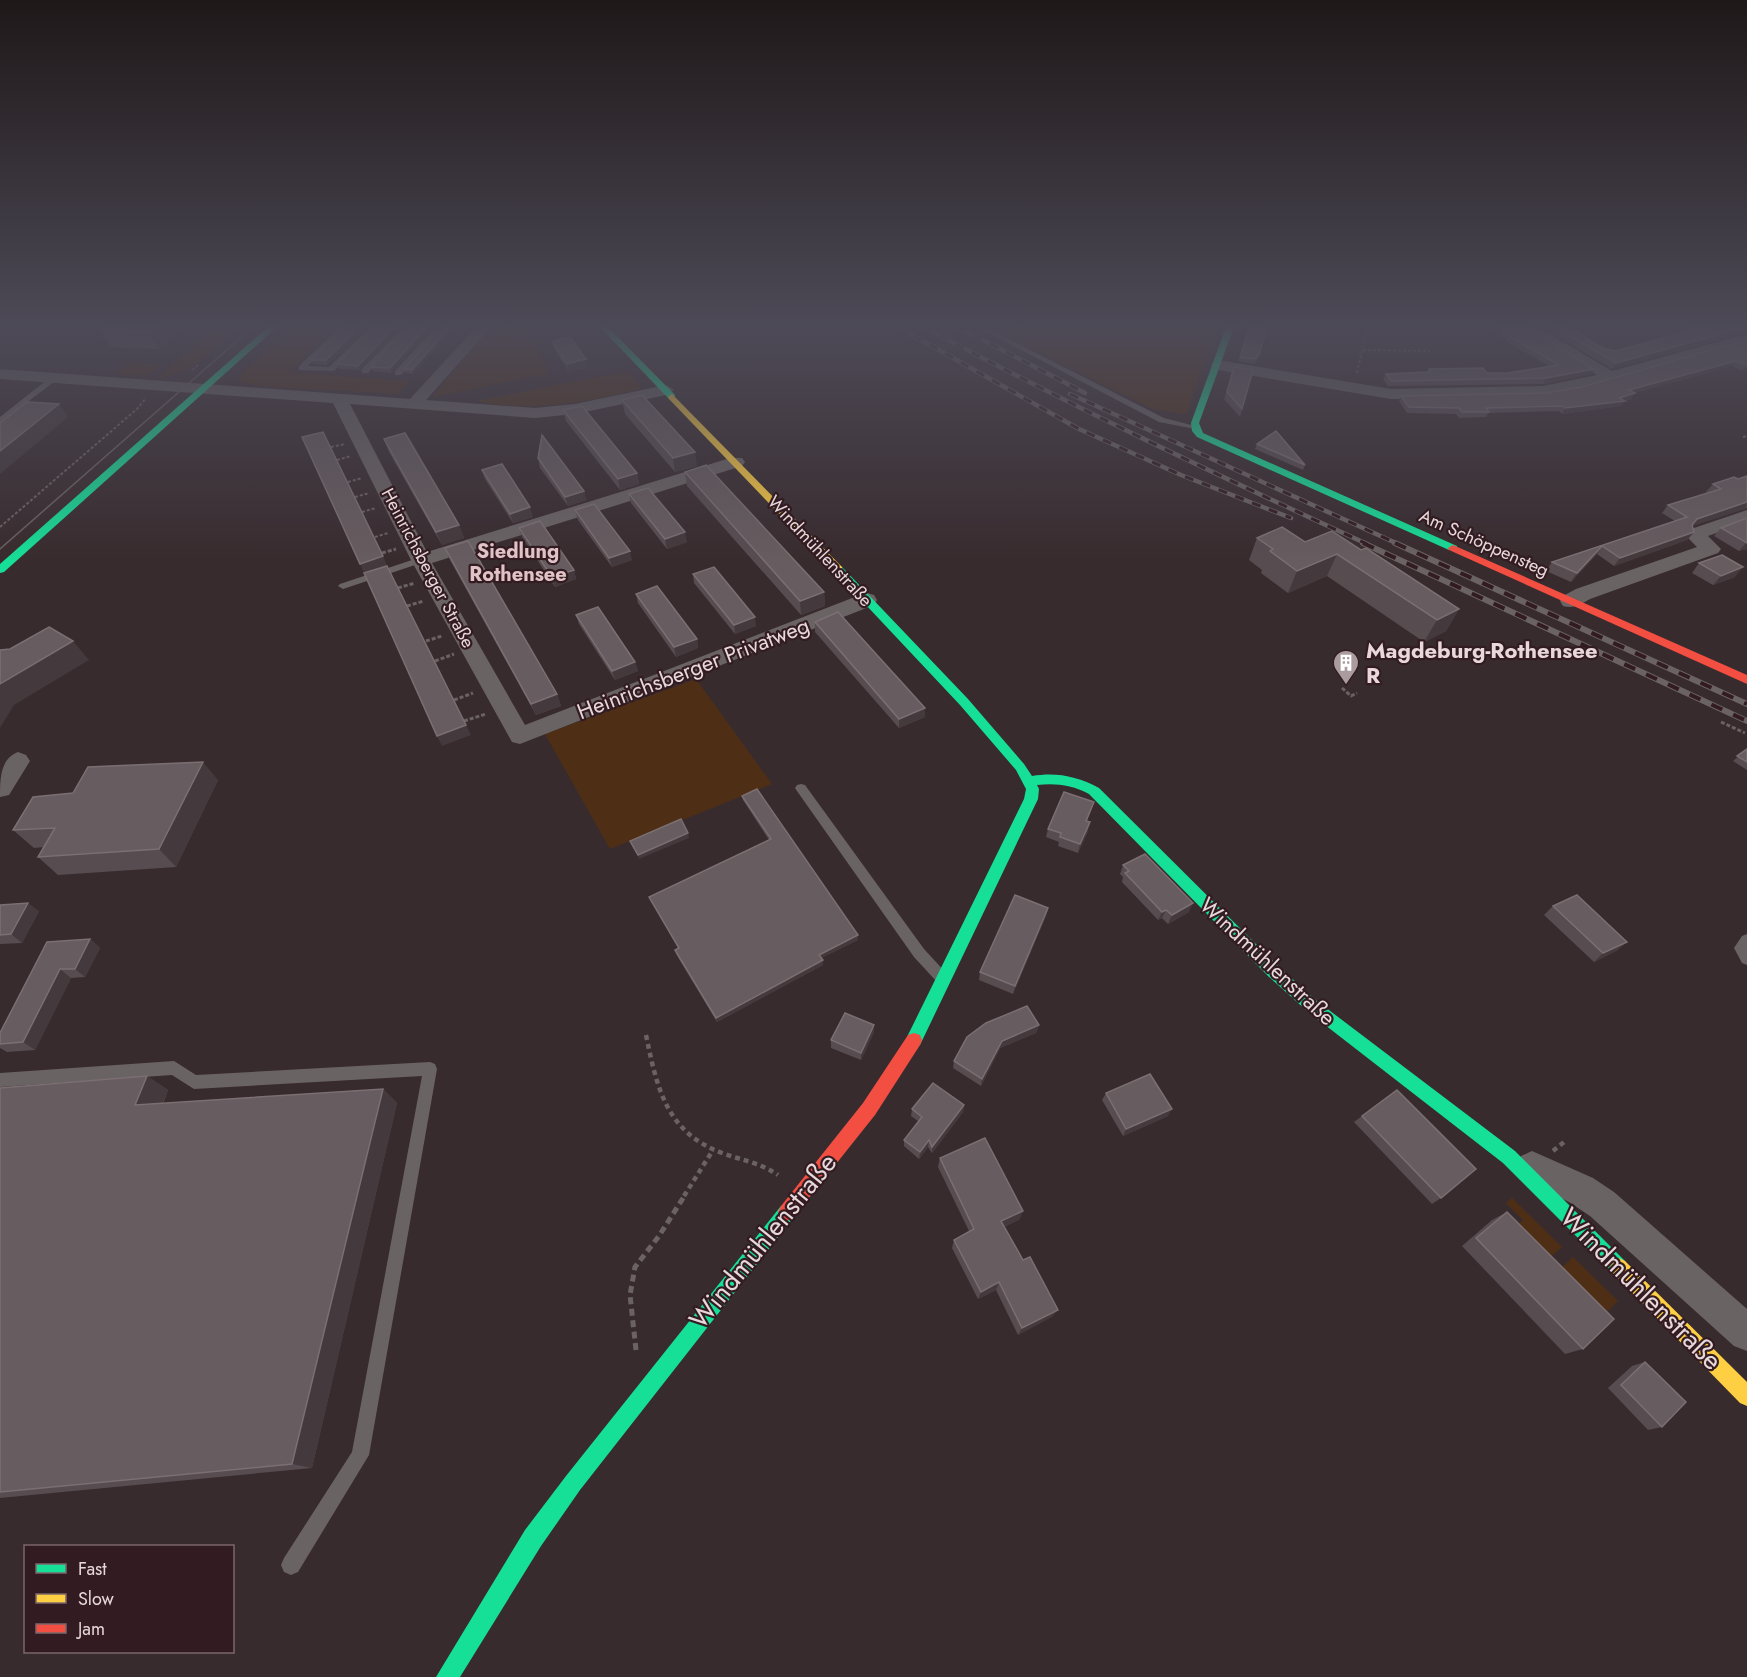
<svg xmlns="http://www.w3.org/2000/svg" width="1747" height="1677" font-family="Jost,sans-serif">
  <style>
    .green { fill: #4e2f16 }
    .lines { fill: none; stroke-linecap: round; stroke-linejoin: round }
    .path-far3 { stroke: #6b6264; stroke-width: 2; stroke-dasharray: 3 2; stroke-linecap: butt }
    .path-far2 { stroke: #6b6264; stroke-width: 3; stroke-dasharray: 4 2; stroke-linecap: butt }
    .path-far1 { stroke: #6b6264; stroke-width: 4.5; stroke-dasharray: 5 4; stroke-linecap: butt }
    .path { stroke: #6b6264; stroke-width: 5; stroke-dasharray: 7 4.5; stroke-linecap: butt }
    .lane { fill: #6a6364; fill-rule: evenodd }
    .street { fill: #6a6364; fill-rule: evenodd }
    .fast { fill: #16e098; fill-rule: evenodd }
    .slow { fill: #ffcf43; fill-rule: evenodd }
    .jam { fill: #f24e42; fill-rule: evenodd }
    .tram { stroke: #6a6263; stroke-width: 1.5 }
    .rail-far1-casing { stroke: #6a6263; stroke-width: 4.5 }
    .rail-casing { stroke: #6a6263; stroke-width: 6 }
    .rail-far1 { stroke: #321c21; stroke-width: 3; stroke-dasharray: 9; stroke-linecap: butt }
    .rail { stroke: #321c21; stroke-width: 4; stroke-dasharray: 12; stroke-linecap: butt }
    .wall { fill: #574c50 }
    .shaded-wall { fill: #44393c }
    .building { fill: #675c5f; stroke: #7b6f73; stroke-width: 1.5 }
    .labels { text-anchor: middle; stroke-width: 4.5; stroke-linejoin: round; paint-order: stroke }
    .far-street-label { font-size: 18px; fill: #e8d8db; stroke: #321c21 }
    .far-neighbourhood-label { font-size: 20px; font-weight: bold; fill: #e0c2c7; stroke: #321c21 }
    .poi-label { font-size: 22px; font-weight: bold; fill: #e8d8db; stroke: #321c21; text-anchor: start }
    .street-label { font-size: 22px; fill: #e8d8db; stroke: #321c21 }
    .near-street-label { font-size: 27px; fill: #e8d8db; stroke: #321c21 }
  </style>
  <rect width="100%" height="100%" fill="#382b2e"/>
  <g class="green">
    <path d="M 217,327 L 241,327 L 192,367 L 163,378 L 158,377 Z"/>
    <path d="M 293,327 L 337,327 L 289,372 L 410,381 L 398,394 L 258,386 L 238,381 L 241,374 Z"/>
    <path d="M 491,327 L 525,327 L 550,373 L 432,397 Z"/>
    <path d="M 989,327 L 1217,327 L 1187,413 L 1183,414 L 1152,409 Z"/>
    <path d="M 129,363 L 161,365 L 148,376 L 116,374 Z"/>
    <path d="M 628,371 L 642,389 C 582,402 537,413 475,401 Z"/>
    <path d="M 696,679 L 772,784 L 610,849 L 545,734 Z"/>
    <path d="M 1512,1198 L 1562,1247 L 1540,1266 L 1507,1234 L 1523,1220 L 1506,1203 Z"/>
    <path d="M 1573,1257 L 1618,1301 L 1596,1323 L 1551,1278 Z"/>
  </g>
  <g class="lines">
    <g class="path-far3">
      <path d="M 1363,350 L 1430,351"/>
      <path d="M 192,370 L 198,365"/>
      <path d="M 1357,373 L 1367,327"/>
      <path d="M 1743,437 L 1747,436"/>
      <path d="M 331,447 L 345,444"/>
      <path d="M 337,460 L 351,456"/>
      <path d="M 348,482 L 362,478"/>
      <path d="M 355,497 L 369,493"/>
      <path d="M 362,512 L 376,508"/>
      <path d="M 0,527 L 137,409 L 146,398"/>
      <path d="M 375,537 L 388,533"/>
    </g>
    <g class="path-far2">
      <path d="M 382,553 L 396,549"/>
      <path d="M 398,588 L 415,583"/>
      <path d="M 407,606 L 424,601"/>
      <path d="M 426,641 L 442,636"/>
      <path d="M 435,661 L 454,654"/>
      <path d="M 1342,688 L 1351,696 L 1357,693"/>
      <path d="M 454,700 L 473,693"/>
      <path d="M 464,721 L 486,714"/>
      <path d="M 1721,722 L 1745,733"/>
    </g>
    <g class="path-far1">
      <path d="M 646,1035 C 657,1088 666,1132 722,1153 C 741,1160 761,1163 778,1175"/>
      <path d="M 1553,1151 L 1564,1142"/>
      <path d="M 684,1196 L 713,1150"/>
    </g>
    <path class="path" d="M 636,1350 L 630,1295 L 635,1267 L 659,1236 L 685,1195"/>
    <g class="lane">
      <path d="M 340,327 L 347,327 L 308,366 L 329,367 L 370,327 L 377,327 L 334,371 L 299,370 L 299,366 Z"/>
      <path d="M 403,327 L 410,327 L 368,373 L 362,373 L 362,369 Z"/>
      <path d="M 436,327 L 443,327 L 401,375 L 395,375 L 395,371 Z"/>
      <path d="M 977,327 L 985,327 L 1164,418 L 1199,427 L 1195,429 L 1159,422 Z"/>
      <path d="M 52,376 L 59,378 L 0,423 L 0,417 Z"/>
      <path d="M 421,557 L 426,560 L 424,562 L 343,589 L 338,586 L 340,584 Z"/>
      <path d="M 801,784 L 805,785 L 924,949 L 947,974 L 949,978 L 947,982 L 942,984 L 937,982 L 914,957 L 797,791 L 795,788 L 797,785 Z"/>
      <path d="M 1747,934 L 1747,965 L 1742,963 L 1734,948 L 1742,936 Z"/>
      <path d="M 174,1061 L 196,1075 L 430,1062 L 435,1064 L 437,1069 L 369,1455 L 298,1572 L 291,1575 L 284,1572 L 281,1565 L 284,1558 L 352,1452 L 422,1076 L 194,1089 L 172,1075 L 0,1087 L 0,1073 Z"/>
    </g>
    <g class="street">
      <path d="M 476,327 L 491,327 L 426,400 L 535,408 L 575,404 L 666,385 L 674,390 L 666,395 L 575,414 L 535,418 L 350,404 L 427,552 L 730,458 L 742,458 L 745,462 L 742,466 L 432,563 L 525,725 L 860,595 L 867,593 L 874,595 L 877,600 L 874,605 L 520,744 L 512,742 L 411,560 L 333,403 L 0,379 L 0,369 L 410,399 Z"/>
      <path d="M 1520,327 L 1538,327 L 1612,371 L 1747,334 L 1747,344 L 1578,390 L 1543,396 L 1508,398 L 1391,399 L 1218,370 L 1210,365 L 1218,360 L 1391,389 L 1543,386 L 1597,375 Z"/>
      <path d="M 1747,510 L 1747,522 L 1708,536 L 1721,549 L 1718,553 L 1590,599 C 1581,604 1574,609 1563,606 L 1560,601 L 1563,596 L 1576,589 L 1697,547 L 1689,539 L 1688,533 L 1691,529 Z"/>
      <path d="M 18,752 L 26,755 L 30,761 L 9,795 L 0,797 C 0,779 0,759 18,752 Z"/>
      <path d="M 1532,1151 L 1593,1178 L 1614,1192 L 1747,1309 L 1747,1351 L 1734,1346 L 1590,1216 L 1569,1202 L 1521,1178 L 1516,1167 L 1521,1156 Z"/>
    </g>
    <g class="fast">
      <path d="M 268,327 L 277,327 L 4,572 L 0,573 L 0,564 Z"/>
      <path d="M 600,327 L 608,327 L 675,395 L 675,399 L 669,399 Z"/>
      <path d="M 1226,327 L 1234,327 L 1199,423 L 1203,433 L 1457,546 L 1457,550 L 1449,550 L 1197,437 L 1192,431 L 1191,423 Z"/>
      <path d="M 838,566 L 842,567 L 968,699 L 1024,764 L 1032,776 C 1056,772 1077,776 1099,788 L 1278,966 L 1317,1001 L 1515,1151 L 1625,1261 L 1628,1267 L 1625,1273 L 1619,1276 L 1613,1273 L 1503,1163 L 1307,1011 L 1268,976 L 1089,794 C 1072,785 1056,783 1037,785 L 1039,789 L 1038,799 L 920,1045 L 914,1047 L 908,1045 L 906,1040 L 908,1035 L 1024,799 L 1026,789 L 1016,770 L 960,705 L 834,571 L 833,569 Z"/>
      <path d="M 787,1203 L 793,1206 L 796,1212 L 793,1218 L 580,1490 L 541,1546 L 460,1677 L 436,1677 L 525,1530 L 566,1476 L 781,1206 Z"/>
    </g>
    <g class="slow">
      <path d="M 672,394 L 842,567 L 842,571 L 834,571 L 669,399 L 668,397 Z"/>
      <path d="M 1619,1258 L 1625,1261 L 1747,1382 L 1747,1406 L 1740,1403 L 1613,1273 L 1610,1267 L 1613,1261 Z"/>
    </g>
    <g class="jam">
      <path d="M 1453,545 L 1747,675 L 1747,684 L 1449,550 L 1448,548 Z"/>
      <path d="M 914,1033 L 920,1035 L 922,1040 L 920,1045 L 875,1115 L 793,1218 L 787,1221 L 781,1218 L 778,1212 L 781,1206 L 863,1103 L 908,1035 Z"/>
    </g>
    <path class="tram" d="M 0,549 L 253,327"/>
    <defs>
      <g id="rail-far1">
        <path d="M 898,327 L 1079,429 L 1181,475 L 1291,518"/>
        <path d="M 924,327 C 1069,405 1217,475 1367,544"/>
        <path d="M 958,327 L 1085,393"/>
        <path d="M 1070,394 L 1398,544"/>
      </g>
      <g id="rail">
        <path d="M 1363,543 L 1747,721"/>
        <path d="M 1395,543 L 1747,704"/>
      </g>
    </defs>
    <use href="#rail-far1" class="rail-far1-casing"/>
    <use href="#rail" class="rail-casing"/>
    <use href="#rail-far1" class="rail-far1"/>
    <use href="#rail" class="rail"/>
  </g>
  <g class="wall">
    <path d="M 105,327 L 185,327 L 159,349 L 111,347 L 100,331 Z"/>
    <path d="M 344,327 L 328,365 L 313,364 L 311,360 Z"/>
    <path d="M 374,327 L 400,327 L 360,370 L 339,369 L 337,364 Z"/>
    <path d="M 407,327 L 392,373 L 373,371 L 371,367 Z"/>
    <path d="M 441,327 L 455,327 L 413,374 L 405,373 L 404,369 Z"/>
    <path d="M 1492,327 L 1527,327 L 1591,374 L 1543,384 L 1388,386 L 1383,379 L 1386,374 L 1427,372 L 1429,369 L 1487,373 L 1507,373 L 1549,366 L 1511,344 L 1493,330 L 1494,328 Z"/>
    <path d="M 1542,327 L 1569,327 L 1591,341 L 1605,349 L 1616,351 L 1683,332 L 1686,328 L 1747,327 L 1747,332 L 1612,369 Z"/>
    <path d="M 1747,340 L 1747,370 L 1742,371 L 1732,366 L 1634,393 L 1631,399 L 1624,401 L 1621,406 L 1562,414 L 1559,411 L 1488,413 L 1486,417 L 1459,418 L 1456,414 L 1407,413 L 1399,401 L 1401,396 L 1546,393 L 1582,387 Z"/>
    <path d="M 552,341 L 586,359 L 588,367 L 569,372 L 554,349 Z"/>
    <path d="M 1240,357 L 1257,360 L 1254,364 L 1238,361 Z"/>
    <path d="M 1234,367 L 1253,370 L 1240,417 L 1224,399 Z"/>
    <path d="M 622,400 L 697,466 L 675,472 L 625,414 Z"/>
    <path d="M 563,410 L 637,473 L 639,484 L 620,490 L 566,421 Z"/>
    <path d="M 384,439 L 459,525 L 464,538 L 442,545 L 389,452 Z"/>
    <path d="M 1257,444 L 1305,465 L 1303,470 L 1255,449 Z"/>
    <path d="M 538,458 L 584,491 L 586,500 L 568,506 L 540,468 Z"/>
    <path d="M 482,470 L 533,517 L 513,523 L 485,479 Z"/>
    <path d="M 685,472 L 824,592 L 825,606 L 801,615 L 687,486 Z"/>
    <path d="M 1747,476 L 1747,508 L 1692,526 L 1694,532 L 1687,540 L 1614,566 L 1597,554 L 1571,582 L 1546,571 L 1552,562 L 1675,521 L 1662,513 L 1668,505 L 1707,493 L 1706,492 L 1713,484 L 1738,479 Z"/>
    <path d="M 629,494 L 687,542 L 667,549 L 631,503 Z"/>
    <path d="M 575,510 L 632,560 L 612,567 L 578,520 Z"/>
    <path d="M 1747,518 L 1747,549 L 1739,551 L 1714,536 L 1721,528 Z"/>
    <path d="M 519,528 L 574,570 L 576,579 L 555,587 L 522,537 Z"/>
    <path d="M 1257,538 L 1305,542 L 1361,550 L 1459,609 L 1446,631 L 1424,642 L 1327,576 L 1288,593 L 1261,573 L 1262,570 L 1249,560 Z"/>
    <path d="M 445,548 L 557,694 L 561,706 L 536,715 L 450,560 Z"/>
    <path d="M 1699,563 L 1735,577 L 1713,585 L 1692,573 Z"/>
    <path d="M 693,574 L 756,626 L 735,634 L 694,583 Z"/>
    <path d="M 636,594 L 697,639 L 698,648 L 676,657 L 638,603 Z"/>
    <path d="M 576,615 L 635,662 L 638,671 L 615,680 L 579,624 Z"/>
    <path d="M 815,622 L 925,708 L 925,717 L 899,728 L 815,632 Z"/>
    <path d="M 1747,749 L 1747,770 L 1733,761 Z"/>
    <path d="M 218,780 L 176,867 L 58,875 L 38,857 L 44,847 L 34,848 L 13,830 L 73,793 Z"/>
    <path d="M 742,796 L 858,935 L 858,940 L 821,958 L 823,965 L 717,1022 L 676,954 L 675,950 L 678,948 L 651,901 L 649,897 L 769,840 L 743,800 Z"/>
    <path d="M 1094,802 L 1087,821 L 1088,831 L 1078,853 L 1058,846 L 1059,842 L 1046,837 L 1048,829 Z"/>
    <path d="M 1123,865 L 1189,912 L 1168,924 L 1162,918 L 1158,920 L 1122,882 L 1123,877 L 1120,874 Z"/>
    <path d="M 0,905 L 39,911 L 22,943 L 0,944 Z"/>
    <path d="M 1553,906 L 1618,950 L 1594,962 L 1544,915 Z"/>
    <path d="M 1048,908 L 1046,916 L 1013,994 L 979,980 L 980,972 Z"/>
    <path d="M 90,939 L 100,948 L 85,977 L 71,978 L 35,1050 L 7,1052 L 0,1048 L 0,1033 Z"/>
    <path d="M 874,1025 L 874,1032 L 861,1060 L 831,1048 L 831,1040 Z"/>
    <path d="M 1039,1025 L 1036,1033 L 1000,1048 L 981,1086 L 953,1068 L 954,1061 Z"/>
    <path d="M 147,1076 L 168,1090 L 163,1104 L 383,1089 L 397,1103 L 312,1468 L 0,1498 L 0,1088 Z"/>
    <path d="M 1106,1093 L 1168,1116 L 1123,1136 L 1102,1100 Z"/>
    <path d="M 964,1105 L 963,1112 L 932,1153 L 928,1147 L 919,1159 L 904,1146 L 904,1140 L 918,1121 L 911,1116 L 912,1109 Z"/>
    <path d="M 1362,1116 L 1441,1198 L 1432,1204 L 1354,1122 Z"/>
    <path d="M 940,1158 L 1020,1219 L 1004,1227 L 1053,1316 L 1018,1335 L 996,1290 L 978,1299 L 952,1248 L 954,1240 L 969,1231 L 938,1167 Z"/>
    <path d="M 1507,1212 L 1583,1349 L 1565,1354 L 1462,1246 L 1492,1220 Z"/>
    <path d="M 1645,1362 L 1662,1427 L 1648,1430 L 1608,1388 L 1632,1366 Z"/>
  </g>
  <g class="shaded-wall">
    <path d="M 156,327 L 185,327 L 159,349 L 149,333 Z"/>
    <path d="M 360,327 L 367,327 L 328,365 L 326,360 Z"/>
    <path d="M 394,327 L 400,327 L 360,370 L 358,366 Z"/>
    <path d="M 427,327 L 433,327 L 392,373 L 390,368 Z"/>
    <path d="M 450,327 L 455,327 L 413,374 L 412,370 Z"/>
    <path d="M 1747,327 L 1746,332 L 1612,369 L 1616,363 Z"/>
    <path d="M 586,359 L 588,367 L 569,372 L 567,364 Z"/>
    <path d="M 1736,361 L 1732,366 L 1625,396 L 1629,390 Z"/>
    <path d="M 1747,365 L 1747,370 L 1742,371 L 1746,366 Z"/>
    <path d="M 1594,369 L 1591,374 L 1543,384 L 1546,378 Z"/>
    <path d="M 1635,393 L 1631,399 L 1623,401 L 1625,401 L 1621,406 L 1562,414 L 1565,408 L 1619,398 Z"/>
    <path d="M 59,404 L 68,417 L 0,474 L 0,451 Z"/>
    <path d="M 695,452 L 697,466 L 675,472 L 673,458 Z"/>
    <path d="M 637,473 L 639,484 L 620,490 L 618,479 Z"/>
    <path d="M 584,491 L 586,500 L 568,506 L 565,497 Z"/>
    <path d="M 1747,502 L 1746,508 L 1690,527 L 1697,519 Z"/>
    <path d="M 530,507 L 533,517 L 513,523 L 510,514 Z"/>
    <path d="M 459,525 L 464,538 L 442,545 L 436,532 Z"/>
    <path d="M 685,532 L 687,542 L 667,549 L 665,539 Z"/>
    <path d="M 1694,532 L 1687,540 L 1614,566 L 1620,558 Z"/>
    <path d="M 1746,543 L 1747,543 L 1747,549 L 1739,551 Z"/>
    <path d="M 1602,546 L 1597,554 L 1571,582 L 1577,573 Z"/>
    <path d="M 630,551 L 632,560 L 612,567 L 609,558 Z"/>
    <path d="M 1337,554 L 1327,576 L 1288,593 L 1297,571 Z"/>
    <path d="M 383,556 L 387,566 L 364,573 L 360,564 Z"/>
    <path d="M 1743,567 L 1735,577 L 1713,585 L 1721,576 Z"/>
    <path d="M 574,570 L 576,579 L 555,587 L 552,577 Z"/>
    <path d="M 824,592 L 825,606 L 801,615 L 800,601 Z"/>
    <path d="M 1459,609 L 1446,631 L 1424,642 L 1437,620 Z"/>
    <path d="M 755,617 L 756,626 L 735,634 L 734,625 Z"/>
    <path d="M 697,639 L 698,648 L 676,657 L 674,647 Z"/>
    <path d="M 73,641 L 89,660 L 14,705 L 0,728 L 0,684 Z"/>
    <path d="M 635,662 L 638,671 L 615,680 L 612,671 Z"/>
    <path d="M 557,694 L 561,706 L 536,715 L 531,704 Z"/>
    <path d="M 925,708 L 925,717 L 899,728 L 899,719 Z"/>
    <path d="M 466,725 L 471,735 L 442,746 L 437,736 Z"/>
    <path d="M 203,762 L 218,780 L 176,867 L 159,849 Z"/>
    <path d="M 1090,822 L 1088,831 L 1078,853 L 1080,844 Z"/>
    <path d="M 688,833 L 689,838 L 639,859 L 638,855 Z"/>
    <path d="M 28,903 L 39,911 L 22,943 L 11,934 Z"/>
    <path d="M 1193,903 L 1189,912 L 1168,924 L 1172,915 Z"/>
    <path d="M 1048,908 L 1046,916 L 1013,994 L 1015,986 Z"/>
    <path d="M 1166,910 L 1162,918 L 1158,920 L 1162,912 Z"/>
    <path d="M 858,935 L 858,940 L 819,959 L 819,955 Z"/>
    <path d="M 90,939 L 100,948 L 85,977 L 75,969 Z"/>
    <path d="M 1627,942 L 1618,950 L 1594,962 L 1603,953 Z"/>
    <path d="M 823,960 L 823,965 L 717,1022 L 716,1018 Z"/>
    <path d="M 60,969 L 71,978 L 35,1050 L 23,1042 Z"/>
    <path d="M 874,1025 L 874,1032 L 861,1060 L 861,1053 Z"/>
    <path d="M 1039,1025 L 1036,1033 L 1000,1048 L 981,1086 L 982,1079 L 1002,1041 Z"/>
    <path d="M 147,1076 L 168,1090 L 156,1119 L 135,1105 Z"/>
    <path d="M 383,1089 L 397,1103 L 312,1468 L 292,1464 Z"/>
    <path d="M 964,1105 L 963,1112 L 932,1153 L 932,1147 Z"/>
    <path d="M 1172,1109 L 1168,1116 L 1123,1136 L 1126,1129 Z"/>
    <path d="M 929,1140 L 928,1147 L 919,1159 L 920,1152 Z"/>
    <path d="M 1023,1211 L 1020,1219 L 998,1230 L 1001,1221 Z"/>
    <path d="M 999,1282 L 996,1290 L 978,1299 L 981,1292 Z"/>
    <path d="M 1058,1310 L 1053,1316 L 1018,1335 L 1022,1328 Z"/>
  </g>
  <g class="building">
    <path d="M 105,327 L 156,327 L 149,333 L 100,331 Z"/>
    <path d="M 344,327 L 360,327 L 326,360 L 311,360 Z"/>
    <path d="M 374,327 L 394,327 L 358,366 L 337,364 Z"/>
    <path d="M 407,327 L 427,327 L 390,368 L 371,367 Z"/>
    <path d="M 441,327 L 450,327 L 412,370 L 404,369 Z"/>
    <path d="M 1249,327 L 1267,327 L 1259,355 L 1256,359 L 1240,357 Z"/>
    <path d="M 1498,327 L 1527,327 L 1594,369 L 1546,378 L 1391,381 L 1386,374 L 1427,372 L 1430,371 L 1429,369 L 1483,368 L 1487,373 L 1507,373 L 1559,365 L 1514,339 Z"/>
    <path d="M 1554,327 L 1569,327 L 1591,341 L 1605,349 L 1616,351 L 1691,330 L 1686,328 L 1688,327 L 1747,327 L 1616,363 Z"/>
    <path d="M 570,337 L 586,359 L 567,364 L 552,341 Z"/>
    <path d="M 1747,340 L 1747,365 L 1736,361 L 1629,390 L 1635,393 L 1619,398 L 1625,401 L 1565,408 L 1562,406 L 1486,408 L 1489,412 L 1462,412 L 1459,408 L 1409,407 L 1401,396 L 1546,393 L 1582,387 Z"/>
    <path d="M 1234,367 L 1253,370 L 1242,409 L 1227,392 Z"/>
    <path d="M 642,395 L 695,452 L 673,458 L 622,400 Z"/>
    <path d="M 27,402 L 59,404 L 0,451 L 0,423 Z"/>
    <path d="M 582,406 L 637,473 L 618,479 L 563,410 Z"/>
    <path d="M 1276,431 L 1305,465 L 1257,444 Z"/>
    <path d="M 323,432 L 383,556 L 360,564 L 302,437 Z"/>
    <path d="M 405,433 L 459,525 L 436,532 L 384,439 Z"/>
    <path d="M 542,435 L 584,491 L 565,497 L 538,458 Z"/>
    <path d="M 502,464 L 530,507 L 510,514 L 482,470 Z"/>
    <path d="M 706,465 L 824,592 L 800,601 L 685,472 Z"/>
    <path d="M 1747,476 L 1747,502 L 1697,519 L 1692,525 L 1694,532 L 1620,558 L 1602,546 L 1577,573 L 1552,562 L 1687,517 L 1668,505 L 1721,489 L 1713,484 L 1734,477 L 1738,479 Z"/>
    <path d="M 648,488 L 685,532 L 665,539 L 629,494 Z"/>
    <path d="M 594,504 L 630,551 L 609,558 L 575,510 Z"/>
    <path d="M 1747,518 L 1747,543 L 1721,528 Z"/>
    <path d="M 540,521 L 574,570 L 552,577 L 519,528 Z"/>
    <path d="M 1282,527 L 1305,542 L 1332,531 L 1361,550 L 1366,548 L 1459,609 L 1437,620 L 1337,554 L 1297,571 L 1270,551 L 1273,549 L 1257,538 Z"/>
    <path d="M 468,541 L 557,694 L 531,704 L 445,548 Z"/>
    <path d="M 1722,555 L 1743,567 L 1721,576 L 1699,563 Z"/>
    <path d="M 387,566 L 466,725 L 437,736 L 364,573 Z"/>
    <path d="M 714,567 L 755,617 L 734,625 L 693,574 Z"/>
    <path d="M 657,586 L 697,639 L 674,647 L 636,594 Z"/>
    <path d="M 598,607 L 635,662 L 612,671 L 576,615 Z"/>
    <path d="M 838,612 L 925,708 L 899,719 L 815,622 Z"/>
    <path d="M 49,627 L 73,641 L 0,684 L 0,650 L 10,649 Z"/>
    <path d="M 1747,749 L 1747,762 L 1737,756 Z"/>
    <path d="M 203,762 L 159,849 L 38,857 L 55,828 L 13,830 L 33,797 L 73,793 L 88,767 Z"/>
    <path d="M 757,789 L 858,935 L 819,955 L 823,960 L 716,1018 L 675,950 L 679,948 L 649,897 L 771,839 L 742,796 Z"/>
    <path d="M 1064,792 L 1094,802 L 1086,821 L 1090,822 L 1080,844 L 1060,837 L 1061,833 L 1048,829 Z"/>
    <path d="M 681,819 L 688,833 L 638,855 L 630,841 Z"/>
    <path d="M 1145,854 L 1193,903 L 1172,915 L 1166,910 L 1162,912 L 1125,873 L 1129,871 L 1123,865 Z"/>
    <path d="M 1015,895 L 1048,908 L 1015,986 L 980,972 Z"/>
    <path d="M 1577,895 L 1627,942 L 1603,953 L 1553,906 Z"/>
    <path d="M 28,903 L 11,934 L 0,935 L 0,905 Z"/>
    <path d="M 90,939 L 75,969 L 60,969 L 23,1042 L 0,1044 L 0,1033 L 47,942 Z"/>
    <path d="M 1027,1006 L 1039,1025 L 1002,1041 L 982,1079 L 954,1061 L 967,1037 L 986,1023 Z"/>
    <path d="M 845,1013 L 874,1025 L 861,1053 L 831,1040 Z"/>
    <path d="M 1150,1074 L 1172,1109 L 1126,1129 L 1106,1093 Z"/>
    <path d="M 147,1076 L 135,1105 L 383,1089 L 292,1464 L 0,1492 L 0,1088 Z"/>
    <path d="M 933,1083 L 964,1105 L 932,1147 L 929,1140 L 920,1152 L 904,1140 L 922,1117 L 912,1109 Z"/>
    <path d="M 1397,1090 L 1476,1169 L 1441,1198 L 1362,1116 Z"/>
    <path d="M 985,1138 L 1023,1211 L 1001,1221 L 1023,1260 L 1030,1257 L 1058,1310 L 1022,1328 L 999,1282 L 981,1292 L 954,1240 L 974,1229 L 940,1158 Z"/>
    <path d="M 1507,1212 L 1614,1319 L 1583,1349 L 1476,1238 Z"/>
    <path d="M 1645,1362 L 1686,1402 L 1662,1427 L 1621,1385 Z"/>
  </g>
  <linearGradient id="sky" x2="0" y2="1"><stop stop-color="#1f1819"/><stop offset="0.58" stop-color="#4d4a57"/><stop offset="1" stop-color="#4d4a57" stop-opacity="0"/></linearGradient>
  <rect width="1747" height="562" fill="url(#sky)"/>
  <defs>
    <symbol id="building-pin" viewBox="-11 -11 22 30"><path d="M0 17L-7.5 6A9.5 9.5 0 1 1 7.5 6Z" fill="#aa9b9e" stroke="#321c21"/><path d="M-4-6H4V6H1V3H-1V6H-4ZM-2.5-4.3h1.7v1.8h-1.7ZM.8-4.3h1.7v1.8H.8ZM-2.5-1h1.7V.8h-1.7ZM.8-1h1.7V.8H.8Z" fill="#fff"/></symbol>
  </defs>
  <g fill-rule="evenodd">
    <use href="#building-pin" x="1331" y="648" width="30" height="40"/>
  </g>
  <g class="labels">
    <g class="far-street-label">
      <text transform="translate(1484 543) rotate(24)" y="6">Am Schöppensteg</text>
      <text transform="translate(820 551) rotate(47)" y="6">Windmühlenstraße</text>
      <text transform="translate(428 568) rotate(62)" y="6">Heinrichsberger Straße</text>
    </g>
    <g class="far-neighbourhood-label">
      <text x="518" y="558">Siedlung<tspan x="518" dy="23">Rothensee</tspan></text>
    </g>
    <g class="poi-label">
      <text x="1366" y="658">Magdeburg-Rothensee<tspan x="1366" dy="25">R</tspan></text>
    </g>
    <g class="street-label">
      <text transform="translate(693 668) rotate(-21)" y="8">Heinrichsberger Privatweg</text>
      <text transform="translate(1268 961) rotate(43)" y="8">Windmühlenstraße</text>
    </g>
    <g class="near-street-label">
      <text transform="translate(763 1241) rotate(-51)" y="9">Windmühlenstraße</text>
      <text transform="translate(1641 1289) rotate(45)" y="9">Windmühlenstraße</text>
    </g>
  </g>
  <rect x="24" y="1545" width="210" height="108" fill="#321c21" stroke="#7b676b" stroke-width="1.5"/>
  <rect x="36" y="1564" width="30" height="9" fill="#16e098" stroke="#7b676b" stroke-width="1.5"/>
  <text x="78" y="1575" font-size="18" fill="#e8d8db">Fast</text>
  <rect x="36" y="1594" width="30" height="9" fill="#ffcf43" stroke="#7b676b" stroke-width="1.5"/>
  <text x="78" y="1605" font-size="18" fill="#e8d8db">Slow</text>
  <rect x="36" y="1624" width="30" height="9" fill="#f24e42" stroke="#7b676b" stroke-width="1.5"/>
  <text x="78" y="1635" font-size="18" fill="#e8d8db">Jam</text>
</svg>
